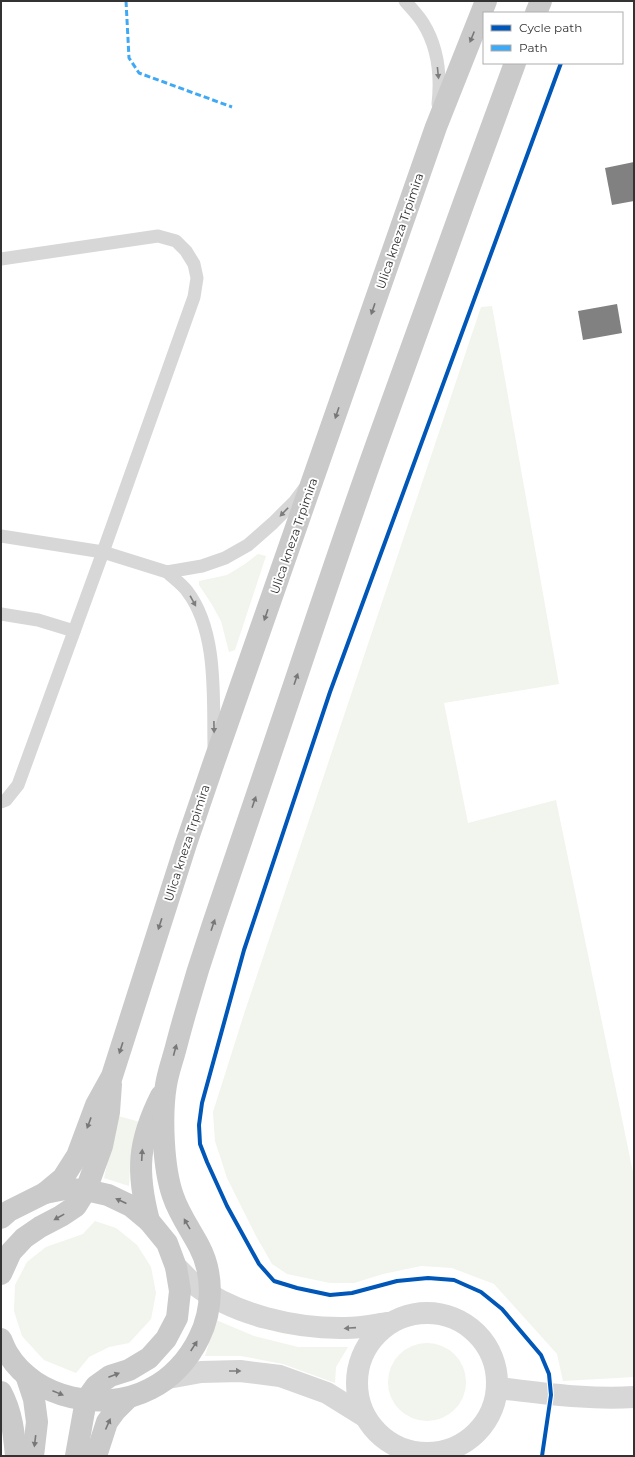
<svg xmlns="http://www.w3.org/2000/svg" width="635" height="1457" font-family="Montserrat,sans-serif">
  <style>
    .green { fill: #f1f5ed }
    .building { fill: #818181 }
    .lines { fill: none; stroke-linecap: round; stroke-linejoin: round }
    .lane { stroke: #d7d7d7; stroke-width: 13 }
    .street { stroke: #d7d7d7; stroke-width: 22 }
    .primary { stroke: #cacaca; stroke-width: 22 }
    .quiet { stroke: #3fa9f5; stroke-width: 3; stroke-dasharray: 6 3; stroke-linecap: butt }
    .cycleway-casing { stroke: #fff; stroke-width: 6 }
    .cycleway { stroke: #0057b8; stroke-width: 4 }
    .oneway { fill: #777 }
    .oneway2 { fill: #7d7d7d }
    .labels { text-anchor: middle; stroke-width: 4; stroke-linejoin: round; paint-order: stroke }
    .street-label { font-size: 12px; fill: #333; stroke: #fff }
  </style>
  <rect width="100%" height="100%" fill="#fff"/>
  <g class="green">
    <path d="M 492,306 L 559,684 L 444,703 L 468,823 L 556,800 L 634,1177 L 634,1377 L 563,1381 L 557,1354 L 494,1284 L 452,1268 L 421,1266 L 383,1274 L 354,1283 L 330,1283 L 287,1274 L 272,1264 L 256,1236 L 227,1178 L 215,1141 L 213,1112 L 245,1011 L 481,307 Z"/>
    <path d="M 258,554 L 266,556 L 235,650 L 229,652 L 221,621 L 211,603 L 199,585 L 199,581 L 227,575 L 245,564 Z"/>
    <path d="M 118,1116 L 140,1122 L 130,1165 L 129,1186 L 104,1178 Z"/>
    <path d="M 95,1221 L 116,1228 L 137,1245 L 151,1267 L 156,1293 L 151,1319 L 129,1343 L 109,1347 L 89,1357 L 76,1373 L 44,1360 L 22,1336 L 14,1311 L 15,1285 L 27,1262 L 46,1247 L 83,1234 Z"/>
    <path d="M 216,1320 L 254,1336 L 298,1347 L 348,1347 L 336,1367 L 335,1383 L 283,1364 L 241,1356 L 205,1356 Z"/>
    <circle cx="427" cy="1382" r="39"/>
  </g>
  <g class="building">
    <path d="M 634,162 L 634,201 L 612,205 L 605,168 Z"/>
    <path d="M 617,304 L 622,333 L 583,340 L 578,311 Z"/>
  </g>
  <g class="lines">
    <g class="lane">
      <path d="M 405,1 C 411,8 418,15 423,23 C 438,47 441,77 438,104"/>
      <path d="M 1,259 L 158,236 L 176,241 L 186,251 L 194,264 L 197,278 L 194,297 L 103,552 L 18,785 L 6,800 L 1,802"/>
      <path d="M 1,536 L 103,552 L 167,572 L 202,566 L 225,558 L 248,545 L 273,523 L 295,501 L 304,489"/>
      <path d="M 167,572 C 173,578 182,584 187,591 C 218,631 213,698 214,746"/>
      <path d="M 1,614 L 38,620 L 74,631"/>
    </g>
    <g class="street">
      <path d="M 176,1267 C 182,1272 187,1279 194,1284 C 234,1315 296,1329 346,1328 C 360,1328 374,1325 388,1323"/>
      <circle cx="427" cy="1383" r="70"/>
      <path d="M 168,1378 L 201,1372 L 240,1371 L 280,1376 L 327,1393 L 364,1416"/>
      <path d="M 498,1388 C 543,1393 588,1400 634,1397"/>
    </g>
    <g class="primary">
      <path d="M 536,13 L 541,1"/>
      <path d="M 45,1193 L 65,1189 L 86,1190 L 108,1195 L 131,1206 L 149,1221 L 167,1243 L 176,1267 L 180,1291 L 177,1318 L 166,1339 L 149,1358 L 129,1370 L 110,1376 L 96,1386 L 86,1400 L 76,1456"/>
      <path d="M 1,1218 L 9,1211 L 45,1193 L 63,1178 L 77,1156 L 96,1105 L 112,1076 L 186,844 L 214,762 L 436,127 L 486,1"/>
      <path d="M 149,1221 C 136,1171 138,1142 161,1096"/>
      <path d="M 1,1274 L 11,1252 L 24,1238 L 40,1227 L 61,1216 L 76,1206 L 86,1190 L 102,1146 L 109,1112 L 111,1084"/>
      <path d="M 1,1339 C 3,1344 5,1349 8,1354 C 35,1399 104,1413 150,1389 C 171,1379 189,1359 199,1338 C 213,1310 214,1274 199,1246 C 190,1229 179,1214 173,1196 C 163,1168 161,1115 166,1085 C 168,1072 173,1059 176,1047 C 187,1005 199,965 213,924 C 233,866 252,808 272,750 C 308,644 343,537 381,432 C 425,308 470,186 515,63"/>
      <path d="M 26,1375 L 34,1399 L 37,1422 L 33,1456"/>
      <path d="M 1,1392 C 12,1412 14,1434 16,1456"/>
      <path d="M 96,1456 L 107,1422 L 115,1411 L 128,1398"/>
    </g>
    <path class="quiet" d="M 126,1 L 129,58 L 139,73 L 232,107"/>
    <defs>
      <path id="cycleway" d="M 542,1456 L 551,1395 L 549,1374 L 541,1355 L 502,1309 L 481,1292 L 454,1280 L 428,1278 L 397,1281 L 352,1293 L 330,1295 L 297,1288 L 274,1281 L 259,1264 L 227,1206 L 207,1162 L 200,1144 L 199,1125 L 202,1103 L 244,950 L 330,692 L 561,63"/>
    </defs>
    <use href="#cycleway" class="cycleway-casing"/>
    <use href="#cycleway" class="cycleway"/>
  </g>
  <defs><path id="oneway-solid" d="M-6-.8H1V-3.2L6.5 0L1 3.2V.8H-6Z"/></defs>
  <g class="oneway">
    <use href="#oneway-solid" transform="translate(472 37) rotate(112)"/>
    <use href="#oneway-solid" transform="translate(373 309) rotate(109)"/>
    <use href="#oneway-solid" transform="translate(337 413) rotate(109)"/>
    <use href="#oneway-solid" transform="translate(266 615) rotate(109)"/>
    <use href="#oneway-solid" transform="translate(296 679) rotate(-71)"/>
    <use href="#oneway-solid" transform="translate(254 802) rotate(-71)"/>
    <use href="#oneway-solid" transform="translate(160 924) rotate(108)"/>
    <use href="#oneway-solid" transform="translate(213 925) rotate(-71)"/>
    <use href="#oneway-solid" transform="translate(121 1048) rotate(108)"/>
    <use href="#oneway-solid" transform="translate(175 1050) rotate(-75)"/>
    <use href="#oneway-solid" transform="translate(89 1123) rotate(110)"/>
    <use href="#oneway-solid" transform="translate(142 1155) rotate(-87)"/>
    <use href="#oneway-solid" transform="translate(121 1201) rotate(-155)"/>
    <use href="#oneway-solid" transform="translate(59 1217) rotate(151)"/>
    <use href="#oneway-solid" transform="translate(187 1224) rotate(-120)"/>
    <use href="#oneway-solid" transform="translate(194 1346) rotate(-57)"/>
    <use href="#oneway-solid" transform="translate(114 1375) rotate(-21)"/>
    <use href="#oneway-solid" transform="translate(58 1393) rotate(22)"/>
    <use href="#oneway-solid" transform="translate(108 1424) rotate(-66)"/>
    <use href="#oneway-solid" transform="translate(35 1441) rotate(97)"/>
  </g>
  <g class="oneway2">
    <use href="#oneway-solid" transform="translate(438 73) rotate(84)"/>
    <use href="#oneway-solid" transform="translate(284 512) rotate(134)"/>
    <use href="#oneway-solid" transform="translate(193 601) rotate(61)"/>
    <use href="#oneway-solid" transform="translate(214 727) rotate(89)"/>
    <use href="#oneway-solid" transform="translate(350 1328) rotate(176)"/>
    <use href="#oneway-solid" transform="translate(235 1371)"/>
  </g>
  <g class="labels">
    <g class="street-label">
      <text transform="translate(400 231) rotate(-71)" y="4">Ulica kneza Trpimira</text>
      <text transform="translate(294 536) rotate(-71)" y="4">Ulica kneza Trpimira</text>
      <text transform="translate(187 843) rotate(-72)" y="4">Ulica kneza Trpimira</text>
    </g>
  </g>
  <rect width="635" height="1457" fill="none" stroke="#333333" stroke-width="4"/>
  <rect x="483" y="12" width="140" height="52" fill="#ffffff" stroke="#adadad"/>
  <rect x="491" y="25" width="20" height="6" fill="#0057b8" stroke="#adadad"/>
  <text x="519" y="32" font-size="12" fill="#333333">Cycle path</text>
  <rect x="491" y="45" width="20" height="6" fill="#3fa9f5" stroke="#adadad"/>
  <text x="519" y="52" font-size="12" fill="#333333">Path</text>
</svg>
